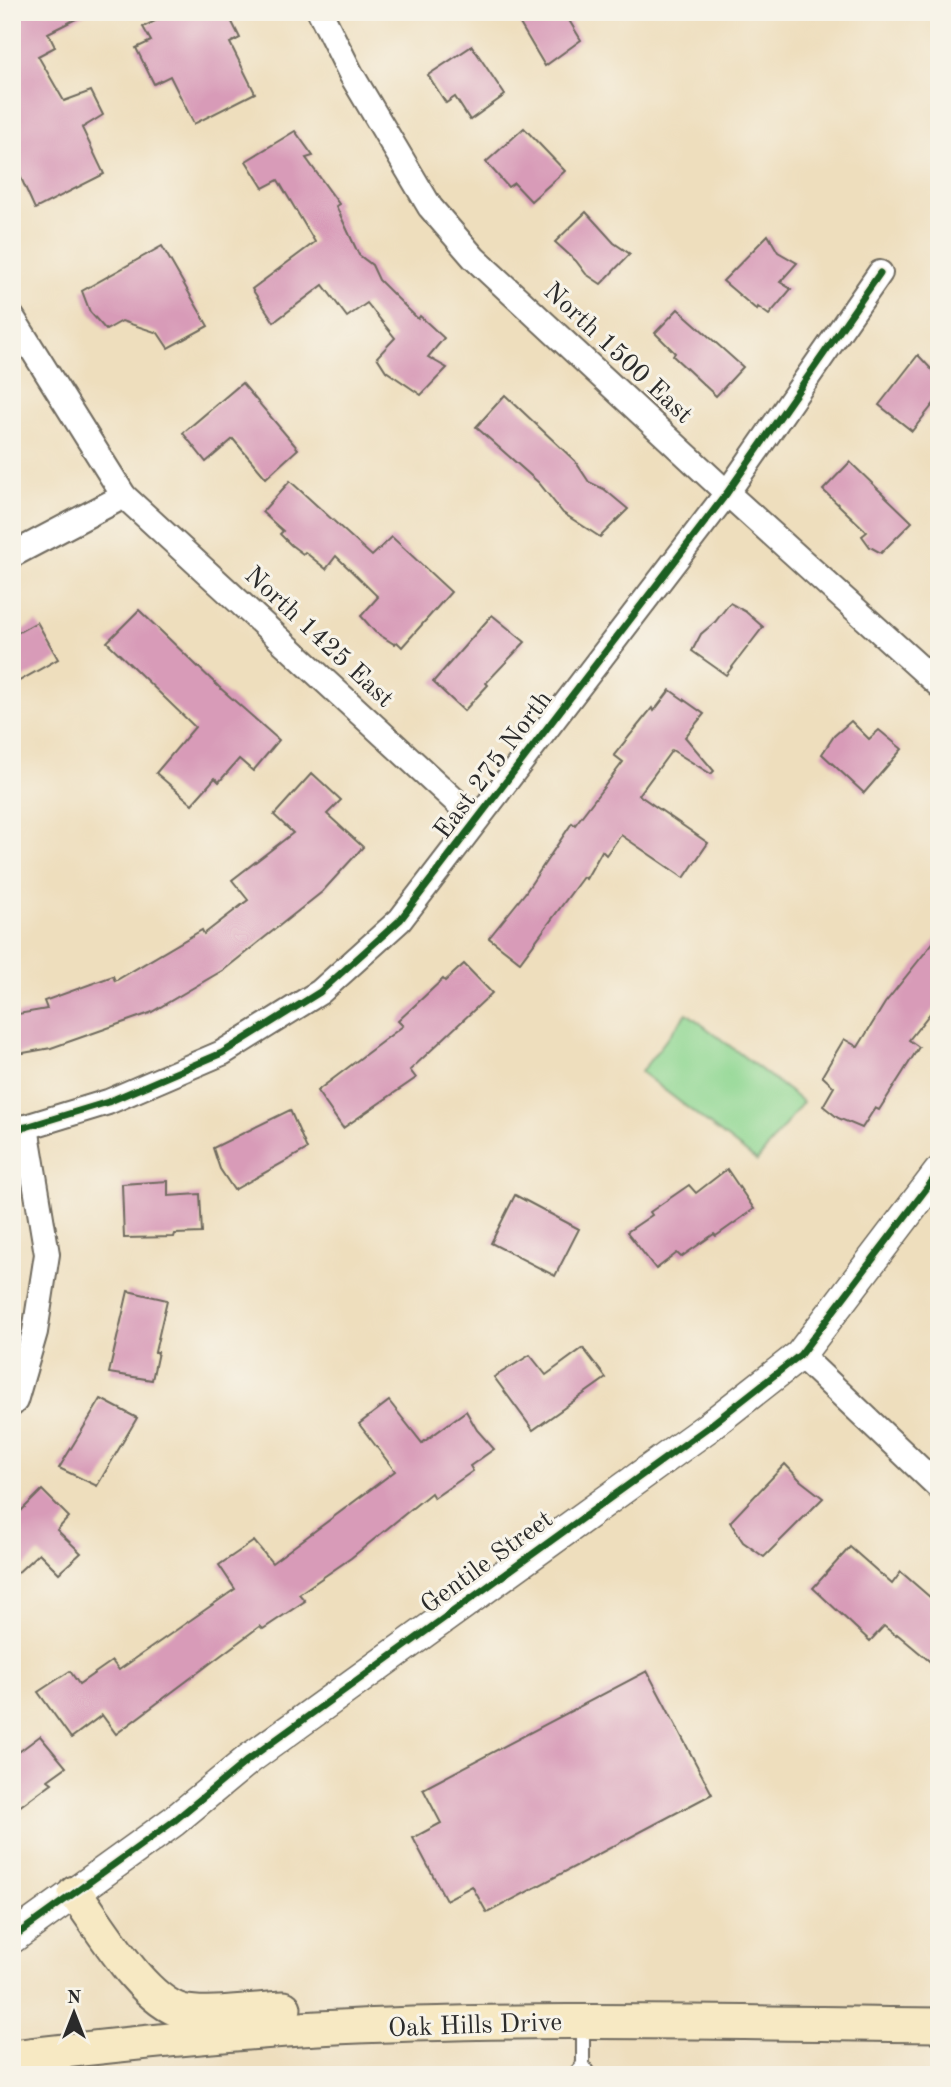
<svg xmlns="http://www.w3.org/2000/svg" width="951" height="2087" font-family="'Old Standard TT',serif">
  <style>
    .green { fill: #8fd792; stroke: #5d815e; stroke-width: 2 }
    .building { fill: #d89bb8 }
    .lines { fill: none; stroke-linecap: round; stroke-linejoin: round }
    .service-casing { stroke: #6f6a5e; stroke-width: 16 }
    .minor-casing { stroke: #6f6a5e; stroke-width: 28 }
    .tertiary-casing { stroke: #6f6a5e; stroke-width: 33 }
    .secondary-casing { stroke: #6f6a5e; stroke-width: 37 }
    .service { stroke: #fff; stroke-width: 12 }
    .minor { stroke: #fff; stroke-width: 24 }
    .tertiary { stroke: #fff; stroke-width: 30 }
    .secondary { stroke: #f7e9c3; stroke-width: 33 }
    .cycleway-casing { stroke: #f7f3e8; stroke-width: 11 }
    .cycleway { stroke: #1b5e20; stroke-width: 7 }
    .labels { text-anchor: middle; stroke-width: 6; stroke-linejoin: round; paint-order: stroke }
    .street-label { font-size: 26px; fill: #2b2b2b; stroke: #f7f3e8 }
  </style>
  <rect width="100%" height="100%" fill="#f7f3e8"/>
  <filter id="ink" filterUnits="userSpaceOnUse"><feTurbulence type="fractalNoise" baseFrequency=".0143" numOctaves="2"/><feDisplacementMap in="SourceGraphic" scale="14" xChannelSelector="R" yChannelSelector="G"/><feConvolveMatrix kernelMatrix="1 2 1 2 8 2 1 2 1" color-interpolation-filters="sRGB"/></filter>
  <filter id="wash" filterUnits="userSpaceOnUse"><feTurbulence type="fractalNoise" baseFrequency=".00686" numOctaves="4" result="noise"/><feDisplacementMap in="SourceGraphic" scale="28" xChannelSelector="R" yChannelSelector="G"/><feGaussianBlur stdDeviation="1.57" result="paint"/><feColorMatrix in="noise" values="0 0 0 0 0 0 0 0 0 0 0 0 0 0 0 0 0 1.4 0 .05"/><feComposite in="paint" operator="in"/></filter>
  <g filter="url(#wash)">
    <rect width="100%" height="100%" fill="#eedebd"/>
    <path class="green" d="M 687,1013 L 803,1102 L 757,1161 L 641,1072 Z"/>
    <g id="blocks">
      <g class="building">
        <path d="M 12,12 L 90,12 L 48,33 L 55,47 L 38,56 L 64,101 L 91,91 L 103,115 L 82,128 L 104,174 L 35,209 L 12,158 Z"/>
        <path d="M 173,12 L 227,12 L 240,38 L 230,43 L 255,93 L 194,124 L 170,76 L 154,84 L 136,48 L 151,41 L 143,27 Z"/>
        <path d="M 513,12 L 564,12 L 581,40 L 545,66 Z"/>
        <path d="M 472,46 L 505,95 L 470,120 L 455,97 L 446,103 L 428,75 Z"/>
        <path d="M 524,128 L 565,171 L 531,201 L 514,183 L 508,187 L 486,162 Z"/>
        <path d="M 295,131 L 313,156 L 306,158 L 339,204 L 336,206 L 359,255 L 372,265 L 379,280 L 418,319 L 420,316 L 444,338 L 428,357 L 447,368 L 421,395 L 386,371 L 377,357 L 395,338 L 367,303 L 347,317 L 323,285 L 274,322 L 252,289 L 315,242 L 278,180 L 263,188 L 246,161 Z"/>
        <path d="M 586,212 L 614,243 L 630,254 L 601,284 L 586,274 L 576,261 L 555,242 Z"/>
        <path d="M 768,235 L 778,252 L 797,263 L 780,282 L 791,289 L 769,315 L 758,307 L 757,310 L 723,281 Z"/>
        <path d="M 162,246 L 208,326 L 168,348 L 158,333 L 122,321 L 106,330 L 90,312 L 82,291 Z"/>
        <path d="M 678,309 L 743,367 L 716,396 L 673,356 L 675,353 L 655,333 Z"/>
        <path d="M 918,355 L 932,370 L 939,374 L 939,397 L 912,431 L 879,405 Z"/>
        <path d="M 242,383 L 298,449 L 266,478 L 233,439 L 206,462 L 183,433 Z"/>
        <path d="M 505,395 L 575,461 L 589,482 L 604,489 L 628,509 L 600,537 L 563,513 L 539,483 L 476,427 Z"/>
        <path d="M 850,462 L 912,522 L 881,553 L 870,547 L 862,536 L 867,532 L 823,490 Z"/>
        <path d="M 290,481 L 372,556 L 392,537 L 451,592 L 402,647 L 397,642 L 394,644 L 375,632 L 361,616 L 378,597 L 336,556 L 326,569 L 305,552 L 303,554 L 291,545 L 280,534 L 283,531 L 262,512 Z"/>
        <path d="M 730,603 L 746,612 L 763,627 L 726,675 L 692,651 L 701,634 L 715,622 Z"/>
        <path d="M 139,610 L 219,687 L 279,740 L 253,771 L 239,759 L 219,782 L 215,778 L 192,804 L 156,773 L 195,727 L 107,642 Z"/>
        <path d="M 492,615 L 525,642 L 486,683 L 488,685 L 464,711 L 433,682 Z"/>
        <path d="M 37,622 L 58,659 L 12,685 L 12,636 Z"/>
        <path d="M 670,690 L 704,714 L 685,737 L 714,771 L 711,774 L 672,750 L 639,795 L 708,843 L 684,878 L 621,835 L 606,855 L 602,851 L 586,879 L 583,877 L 520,962 L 489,938 L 525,893 L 572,823 L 575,825 L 623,762 L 614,755 L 652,708 L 654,711 Z"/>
        <path d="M 851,721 L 869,739 L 879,730 L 902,749 L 864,793 L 822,754 L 834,736 Z"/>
        <path d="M 312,773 L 341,800 L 327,814 L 363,847 L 322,892 L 225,969 L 150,1013 L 51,1048 L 12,1055 L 12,1015 L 47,1009 L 44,1001 L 113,976 L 115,981 L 202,930 L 204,934 L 248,900 L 232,880 L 293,833 L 274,815 Z"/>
        <path d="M 939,935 L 939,1002 L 909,1040 L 919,1047 L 879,1110 L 875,1108 L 862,1128 L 838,1118 L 823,1106 L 834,1087 L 822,1076 L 844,1039 L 858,1047 L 885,1003 Z"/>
        <path d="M 464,964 L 492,993 L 410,1070 L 416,1078 L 343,1128 L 317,1091 L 403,1026 L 398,1021 L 443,979 L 445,981 Z"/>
        <path d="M 290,1110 L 307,1149 L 234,1190 L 220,1169 L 213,1148 Z"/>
        <path d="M 727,1169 L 754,1209 L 716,1236 L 714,1234 L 681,1257 L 677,1253 L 656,1269 L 627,1232 L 652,1215 L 650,1212 L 689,1185 L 696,1193 Z"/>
        <path d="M 168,1181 L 168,1196 L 200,1194 L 202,1233 L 175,1234 L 174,1237 L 124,1238 L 122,1184 Z"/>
        <path d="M 515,1195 L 579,1229 L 555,1276 L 491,1243 Z"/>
        <path d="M 128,1291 L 167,1300 L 155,1352 L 158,1352 L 152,1380 L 109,1373 Z"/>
        <path d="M 583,1348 L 606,1378 L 533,1430 L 494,1377 L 530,1355 L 546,1375 Z"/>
        <path d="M 101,1399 L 137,1418 L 97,1486 L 59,1468 Z"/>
        <path d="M 389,1401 L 422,1443 L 466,1411 L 477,1430 L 494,1449 L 470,1466 L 473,1471 L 434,1498 L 431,1493 L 351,1558 L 299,1594 L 305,1601 L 263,1629 L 260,1626 L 116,1734 L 102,1715 L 71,1738 L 38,1692 L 70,1671 L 79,1684 L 112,1661 L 119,1670 L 235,1589 L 219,1565 L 254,1541 L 272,1563 L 395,1471 L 359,1424 Z"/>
        <path d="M 785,1464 L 801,1481 L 823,1498 L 764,1557 L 743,1542 L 730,1522 Z"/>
        <path d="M 42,1490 L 69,1517 L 57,1530 L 81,1553 L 59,1573 L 39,1553 L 12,1578 L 12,1520 Z"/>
        <path d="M 850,1547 L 892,1584 L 901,1572 L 939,1605 L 939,1669 L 897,1634 L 896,1636 L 884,1626 L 870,1641 L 813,1588 Z"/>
        <path d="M 647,1671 L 712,1794 L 487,1913 L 472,1886 L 446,1900 L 413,1838 L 441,1823 L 423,1789 Z"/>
        <path d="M 40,1736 L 66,1767 L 48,1780 L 52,1783 L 12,1812 L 12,1757 Z"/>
      </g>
    </g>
  </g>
  <g filter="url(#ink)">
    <use href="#blocks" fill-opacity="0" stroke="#6f6a5e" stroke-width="2"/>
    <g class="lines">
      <defs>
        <g id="service">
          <path d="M 583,2024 L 583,2064 L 589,2075"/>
          <path d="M 574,2075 L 583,2064"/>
        </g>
        <g id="minor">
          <path d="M 320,12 L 351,74 L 430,207 L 474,258 L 727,493 L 939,685"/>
          <path d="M 12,317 L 124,496 L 475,819"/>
          <path d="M 12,555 L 124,496"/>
          <path d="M 12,1129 L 26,1127 L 108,1102 L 222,1053 L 320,992 L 400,920 L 727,493 L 880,273"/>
          <path d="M 800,1355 L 939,1487"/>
          <path d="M 12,1404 L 15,1401 L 35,1332 L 47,1254 L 26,1127"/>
        </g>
        <path id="tertiary" d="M 12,1938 L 174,1821 L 249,1759 L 707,1428 L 800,1355 L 939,1172"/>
        <g id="secondary">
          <path d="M 75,1893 C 100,1926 142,2000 182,2011 C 208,2017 256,2009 284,2008"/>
          <path d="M 12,2057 C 114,2045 216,2034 318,2028 C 525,2017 732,2023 939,2025"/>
        </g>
      </defs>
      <use href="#service" class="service-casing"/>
      <use href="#minor" class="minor-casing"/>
      <use href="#tertiary" class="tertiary-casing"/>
      <use href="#secondary" class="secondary-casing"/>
      <use href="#service" class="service"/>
      <use href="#minor" class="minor"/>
      <use href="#tertiary" class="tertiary"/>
      <use href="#secondary" class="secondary"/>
      <defs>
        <g id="cycleway">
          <path d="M 12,1129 L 26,1127 L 108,1102 L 222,1053 L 320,992 L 400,920 L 727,493 L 880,273"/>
          <path d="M 12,1938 L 174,1821 L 249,1759 L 707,1428 L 800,1355 L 939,1172"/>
        </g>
      </defs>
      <use href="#cycleway" class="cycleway-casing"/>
      <use href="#cycleway" class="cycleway"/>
    </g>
  </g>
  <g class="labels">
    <g class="street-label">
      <text transform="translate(619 352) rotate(43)" y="9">North 1500 East</text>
      <text transform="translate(320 636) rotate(43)" y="9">North 1425 East</text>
      <text transform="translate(492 764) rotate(-53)" y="9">East 275 North</text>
      <text transform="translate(486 1561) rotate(-36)" y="9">Gentile Street</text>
      <text transform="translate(475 2024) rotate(-2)" y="9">Oak Hills Drive</text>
    </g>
  </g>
  <rect width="951" height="2087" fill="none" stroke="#f7f3e8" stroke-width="42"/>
  <g transform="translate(74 2013)" stroke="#f7f3e8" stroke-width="5" paint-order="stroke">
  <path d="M0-5L12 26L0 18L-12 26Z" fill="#2b2b2b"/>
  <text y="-10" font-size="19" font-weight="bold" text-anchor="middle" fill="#2b2b2b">N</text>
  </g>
</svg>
